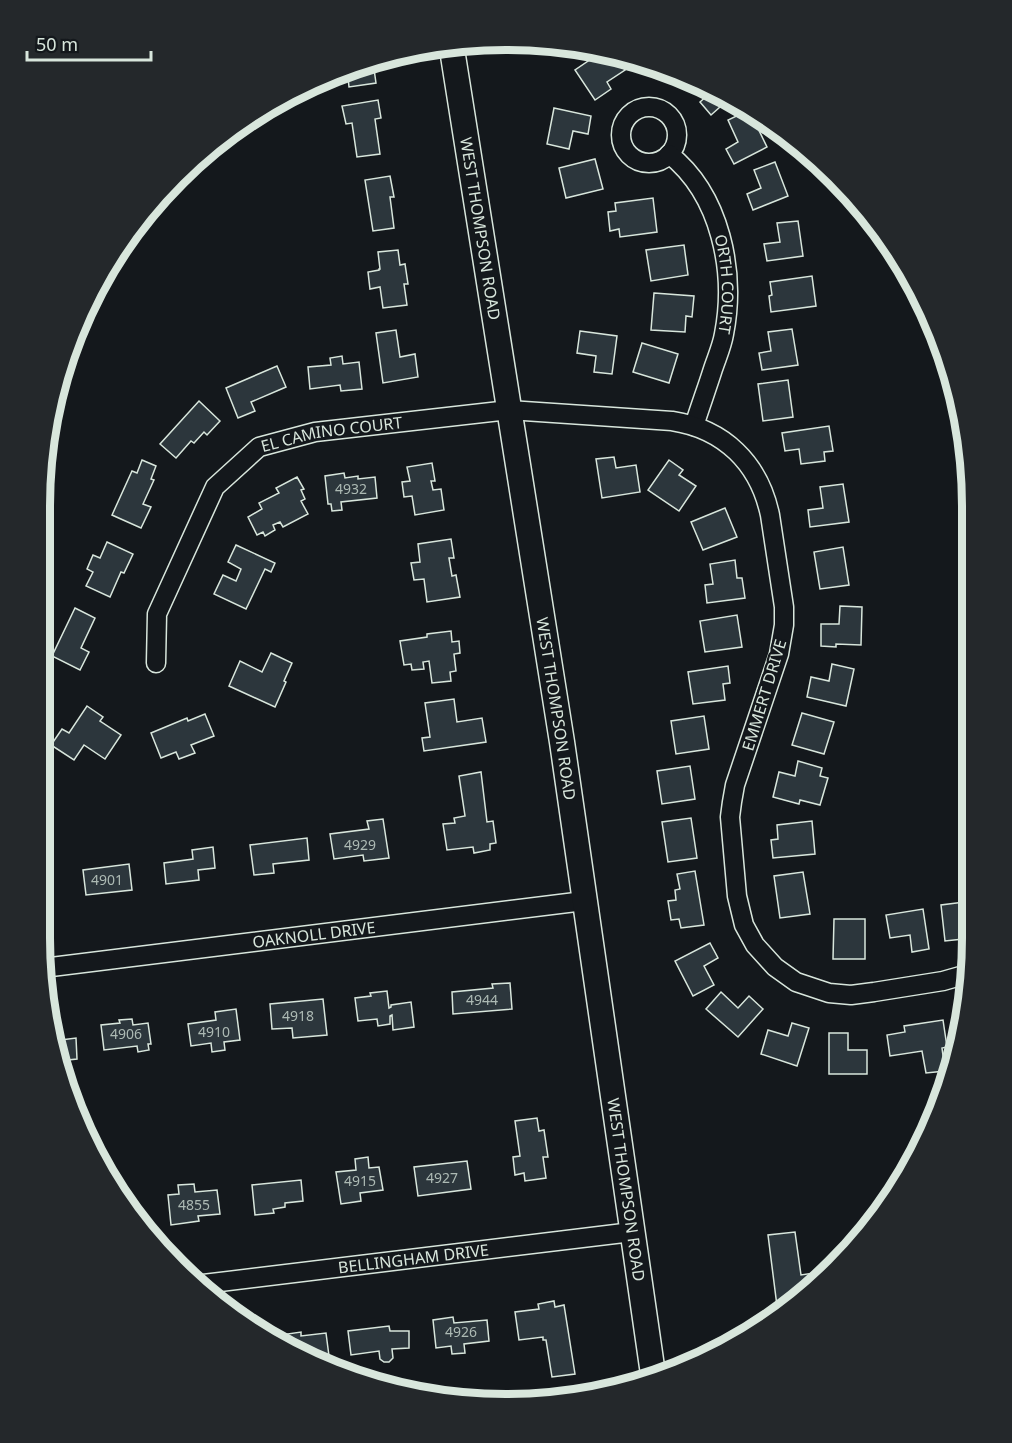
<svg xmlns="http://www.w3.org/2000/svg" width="1012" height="1443" font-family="'Noto Sans',sans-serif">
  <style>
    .building { fill: #2c363c; stroke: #d8e6dc; stroke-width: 1.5 }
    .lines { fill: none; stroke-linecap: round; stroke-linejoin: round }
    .minor-casing { stroke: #d8e6dc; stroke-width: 21 }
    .major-casing { stroke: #d8e6dc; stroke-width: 27 }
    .minor { stroke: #14181c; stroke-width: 18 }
    .major { stroke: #14181c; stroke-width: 24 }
    .labels { text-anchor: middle; stroke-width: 4.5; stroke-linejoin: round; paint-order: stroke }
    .number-label { font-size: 14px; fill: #adbab4 }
    .street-label { font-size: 16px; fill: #d8e6dc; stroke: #14181c }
    .rim { fill: none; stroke: #d8e6dc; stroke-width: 8 }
  </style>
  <rect width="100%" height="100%" fill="#14181c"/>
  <g class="building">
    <path d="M 603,51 L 613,53 L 625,70 L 607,82 L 611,89 L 595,100 L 575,70 Z"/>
    <path d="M 367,61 L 367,62 L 373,62 L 376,83 L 349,87 L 347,68 L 356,64 Z"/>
    <path d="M 655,65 L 673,72 L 672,79 L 653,76 Z"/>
    <path d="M 702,83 L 712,87 L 730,98 L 711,115 L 700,102 L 710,93 Z"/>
    <path d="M 378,100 L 381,118 L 375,119 L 380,154 L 357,157 L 352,123 L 346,124 L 342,106 Z"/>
    <path d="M 554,108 L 591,116 L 588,134 L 573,131 L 569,149 L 547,144 Z"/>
    <path d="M 749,110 L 767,147 L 734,164 L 726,149 L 738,142 L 728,120 Z"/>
    <path d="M 595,159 L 603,189 L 566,198 L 559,168 Z"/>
    <path d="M 775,162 L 788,196 L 753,210 L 747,194 L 761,188 L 754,170 Z"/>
    <path d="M 390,176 L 394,197 L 390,197 L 394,228 L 373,231 L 365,180 Z"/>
    <path d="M 653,198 L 657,232 L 620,237 L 619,229 L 610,231 L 608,212 L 616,211 L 615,203 Z"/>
    <path d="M 798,221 L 803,256 L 767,261 L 764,244 L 780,242 L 777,223 Z"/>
    <path d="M 684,245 L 688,275 L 651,281 L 646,250 Z"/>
    <path d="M 398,250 L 400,265 L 405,264 L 408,284 L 404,284 L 407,305 L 383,308 L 380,287 L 370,289 L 368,272 L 379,270 L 379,269 L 380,269 L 378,252 Z"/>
    <path d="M 101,273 L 110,277 L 94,313 L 87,310 Z"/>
    <path d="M 812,276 L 816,306 L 771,312 L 769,296 L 772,295 L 770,282 Z"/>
    <path d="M 654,293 L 694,296 L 692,317 L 686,316 L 685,332 L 651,330 Z"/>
    <path d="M 792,329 L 798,365 L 762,370 L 759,353 L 771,351 L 768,332 Z"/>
    <path d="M 396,330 L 400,357 L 415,354 L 418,377 L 383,383 L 376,333 Z"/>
    <path d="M 580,331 L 617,336 L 612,374 L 594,372 L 596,356 L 577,353 Z"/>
    <path d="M 642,343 L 678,354 L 669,383 L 633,372 Z"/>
    <path d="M 342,356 L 343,364 L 359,362 L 362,389 L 341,391 L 340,385 L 310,389 L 308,367 L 331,365 L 330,358 Z"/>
    <path d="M 277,366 L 286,387 L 251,402 L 255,411 L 238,418 L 226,388 Z"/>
    <path d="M 788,380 L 793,417 L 763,421 L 758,384 Z"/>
    <path d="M 199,401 L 220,421 L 207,435 L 204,432 L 194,443 L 191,441 L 176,458 L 160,444 Z"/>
    <path d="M 829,426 L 833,451 L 824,452 L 825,461 L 801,464 L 799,449 L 785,451 L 782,433 Z"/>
    <path d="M 614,457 L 616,468 L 636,465 L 640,492 L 602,498 L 596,459 Z"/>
    <path d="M 142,460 L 156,466 L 151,479 L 154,480 L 143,504 L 151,507 L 141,528 L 112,515 L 132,471 L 137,473 Z"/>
    <path d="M 669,460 L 683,470 L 679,475 L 696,486 L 679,511 L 648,490 Z"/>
    <path d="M 432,463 L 435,481 L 431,481 L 433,490 L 441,489 L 444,510 L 415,515 L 412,496 L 404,497 L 402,482 L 410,481 L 407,467 Z"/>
    <path d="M 344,473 L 345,478 L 358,476 L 358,479 L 375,477 L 377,498 L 341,502 L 342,510 L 332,511 L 331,504 L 328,504 L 325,476 Z"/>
    <path d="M 297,477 L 304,489 L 301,490 L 305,499 L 301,501 L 308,514 L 283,527 L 280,522 L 273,525 L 275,530 L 265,536 L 263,532 L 257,535 L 248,517 L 262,509 L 259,503 L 279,493 L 276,488 Z"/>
    <path d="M 843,484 L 849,522 L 810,527 L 808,510 L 823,508 L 820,487 Z"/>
    <path d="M 725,508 L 737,537 L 703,550 L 691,522 Z"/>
    <path d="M 451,539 L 454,558 L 449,558 L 452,576 L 456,575 L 460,597 L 427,602 L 424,579 L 414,580 L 411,563 L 420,562 L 418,544 Z"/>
    <path d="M 107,542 L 133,554 L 124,573 L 121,572 L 110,597 L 86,586 L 93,572 L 87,569 L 93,555 L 100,558 Z"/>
    <path d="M 236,545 L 275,563 L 271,572 L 265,569 L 246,609 L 214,594 L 223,575 L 236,581 L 241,569 L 228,562 Z"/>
    <path d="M 843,547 L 849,585 L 820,589 L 814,552 Z"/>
    <path d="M 735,560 L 737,578 L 742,578 L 745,598 L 707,603 L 705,585 L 713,584 L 710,564 Z"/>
    <path d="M 840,606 L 862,607 L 861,645 L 836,644 L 836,647 L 821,646 L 821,624 L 839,624 Z"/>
    <path d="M 75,608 L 95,618 L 81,648 L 89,652 L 80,670 L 52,656 Z"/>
    <path d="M 737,615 L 742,647 L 705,652 L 700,621 Z"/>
    <path d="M 451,631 L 452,642 L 459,641 L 460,653 L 454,654 L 456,671 L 450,672 L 451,681 L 432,683 L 429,661 L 423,662 L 424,669 L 412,670 L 411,664 L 404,665 L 400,641 L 427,637 L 427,634 Z"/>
    <path d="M 271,653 L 292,663 L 284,681 L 286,682 L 275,707 L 229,686 L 240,661 L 262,672 Z"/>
    <path d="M 832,664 L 854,669 L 846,706 L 807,697 L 811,677 L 829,681 Z"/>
    <path d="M 728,666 L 730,683 L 723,684 L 725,700 L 693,704 L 688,672 Z"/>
    <path d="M 454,699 L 457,722 L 482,718 L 486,742 L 424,751 L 422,738 L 430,737 L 425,703 Z"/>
    <path d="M 87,706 L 103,717 L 100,721 L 121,735 L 105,759 L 84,745 L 74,760 L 51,745 L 62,729 L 69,733 Z"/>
    <path d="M 802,713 L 834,722 L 824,754 L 792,745 Z"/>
    <path d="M 205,714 L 214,736 L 191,745 L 195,753 L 179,759 L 176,752 L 161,758 L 151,733 L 187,718 L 188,721 Z"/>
    <path d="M 704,716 L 709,749 L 676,754 L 671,721 Z"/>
    <path d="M 798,761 L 822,768 L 820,776 L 828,778 L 820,805 L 800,800 L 799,804 L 773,797 L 779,772 L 795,776 Z"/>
    <path d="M 690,766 L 695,799 L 662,804 L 657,771 Z"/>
    <path d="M 481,772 L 487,822 L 493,821 L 496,843 L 490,844 L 490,850 L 474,853 L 473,847 L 447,850 L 443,824 L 455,823 L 454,818 L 465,816 L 459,776 Z"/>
    <path d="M 691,818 L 697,858 L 668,862 L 662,822 Z"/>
    <path d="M 383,819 L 389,858 L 364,861 L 363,855 L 334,859 L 330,834 L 369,829 L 367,821 Z"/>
    <path d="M 812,821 L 815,854 L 773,858 L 771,840 L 778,839 L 777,825 Z"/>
    <path d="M 307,838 L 309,860 L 273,864 L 274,873 L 254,875 L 250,845 Z"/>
    <path d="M 213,847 L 215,868 L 198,870 L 199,880 L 166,884 L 164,863 L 193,859 L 192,850 Z"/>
    <path d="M 129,864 L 132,890 L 86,895 L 83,870 Z"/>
    <path d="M 695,871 L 704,925 L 681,928 L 679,919 L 671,920 L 668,901 L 676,900 L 675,890 L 680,889 L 677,874 Z"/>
    <path d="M 803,872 L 810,914 L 780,918 L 774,876 Z"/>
    <path d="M 46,885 L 49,906 L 40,907 L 40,886 Z"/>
    <path d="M 972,901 L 972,932 L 962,934 L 963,939 L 945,941 L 941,905 Z"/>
    <path d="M 923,909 L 929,949 L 912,952 L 910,935 L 890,938 L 886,915 Z"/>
    <path d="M 834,919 L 865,919 L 865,959 L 833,959 Z"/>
    <path d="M 710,943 L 718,958 L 704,966 L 714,985 L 693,996 L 675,961 Z"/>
    <path d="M 510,983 L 512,1009 L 453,1014 L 452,992 L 493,988 L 492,984 Z"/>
    <path d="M 387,991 L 389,1008 L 391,1007 L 391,1005 L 411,1002 L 414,1027 L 393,1030 L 392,1015 L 390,1016 L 390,1024 L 378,1026 L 377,1019 L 358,1021 L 355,998 L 371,996 L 370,993 Z"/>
    <path d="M 721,992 L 738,1008 L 749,996 L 763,1009 L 738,1037 L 706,1009 Z"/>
    <path d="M 323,999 L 327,1035 L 293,1038 L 292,1028 L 272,1029 L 270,1004 Z"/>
    <path d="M 236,1009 L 240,1040 L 224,1042 L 225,1050 L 212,1052 L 211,1043 L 191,1046 L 188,1024 L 216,1020 L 215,1012 Z"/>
    <path d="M 964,1016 L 959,1046 L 955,1017 Z"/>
    <path d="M 132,1019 L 133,1025 L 148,1023 L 151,1044 L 148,1044 L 149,1050 L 138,1052 L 137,1046 L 104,1050 L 101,1025 L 120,1023 L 119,1020 Z"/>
    <path d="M 943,1020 L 947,1047 L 942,1048 L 945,1071 L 926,1073 L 922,1051 L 890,1056 L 887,1035 L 905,1032 L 904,1026 Z"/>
    <path d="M 792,1023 L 809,1028 L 797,1066 L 761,1054 L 768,1030 L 788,1036 Z"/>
    <path d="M 829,1033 L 848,1033 L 848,1050 L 867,1050 L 867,1074 L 829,1074 Z"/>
    <path d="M 76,1038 L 77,1059 L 68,1060 L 68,1067 L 60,1068 L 58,1062 L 57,1062 L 55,1058 L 53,1041 Z"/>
    <path d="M 537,1118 L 539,1131 L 544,1130 L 548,1157 L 543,1157 L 546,1178 L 525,1181 L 524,1173 L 515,1175 L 513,1157 L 520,1156 L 515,1121 Z"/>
    <path d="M 368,1157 L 369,1168 L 379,1167 L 383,1190 L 360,1193 L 361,1201 L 341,1204 L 336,1172 L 356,1170 L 355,1159 Z"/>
    <path d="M 467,1161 L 471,1189 L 418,1196 L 414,1167 Z"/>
    <path d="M 301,1180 L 303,1201 L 285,1203 L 285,1207 L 273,1209 L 274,1213 L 255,1215 L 252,1185 Z"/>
    <path d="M 194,1184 L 195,1192 L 217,1190 L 220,1214 L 198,1216 L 199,1221 L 171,1225 L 168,1195 L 179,1194 L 178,1185 Z"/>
    <path d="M 114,1188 L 119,1188 L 120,1199 L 134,1198 L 137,1218 L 118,1196 Z"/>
    <path d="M 795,1232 L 801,1275 L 827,1271 L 827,1274 L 814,1288 L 789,1305 L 777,1306 L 768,1235 Z"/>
    <path d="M 554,1301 L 555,1307 L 564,1305 L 575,1374 L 552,1377 L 546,1340 L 543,1340 L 543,1337 L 519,1340 L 515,1312 L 539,1309 L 538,1304 Z"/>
    <path d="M 453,1317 L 454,1323 L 487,1320 L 489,1341 L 464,1344 L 465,1353 L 452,1354 L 451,1346 L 436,1348 L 433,1320 Z"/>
    <path d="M 389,1326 L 390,1331 L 409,1331 L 409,1348 L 392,1349 L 393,1358 L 389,1362 L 384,1362 L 380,1359 L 379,1351 L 351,1355 L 348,1331 Z"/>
    <path d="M 301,1332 L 301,1336 L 326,1333 L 329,1356 L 310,1358 L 280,1339 L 288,1338 L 287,1334 Z"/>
  </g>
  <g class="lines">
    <defs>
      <g id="minor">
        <circle cx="649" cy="135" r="28"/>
        <path id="s1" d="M 669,154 C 721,195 736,272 724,334 C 722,346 717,357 713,369 C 707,388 700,407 694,426"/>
        <path id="s2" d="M 156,663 L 157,614 L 215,487 L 259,447 L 315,432 L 509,410 L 672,421 C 724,429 759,463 770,515 L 784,607 L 784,625 L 779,654 L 735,785 L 732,802 L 730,817 L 737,896 L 744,925 L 755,945 L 775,967 L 796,982 L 829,993 L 851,995 L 874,992 L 943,981 L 971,973"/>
        <path id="s3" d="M 43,968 L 584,901"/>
        <path id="s4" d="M 195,1285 L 632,1232"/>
      </g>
      <g id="major">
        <path id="s5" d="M 451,43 L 562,742 L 653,1374"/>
      </g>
    </defs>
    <use href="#minor" class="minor-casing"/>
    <use href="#major" class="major-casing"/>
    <use href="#minor" class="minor"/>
    <use href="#major" class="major"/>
  </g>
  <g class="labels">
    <g class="number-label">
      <text x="351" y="494">4932</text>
      <text x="360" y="850">4929</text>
      <text x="107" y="885">4901</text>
      <text x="482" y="1005">4944</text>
      <text x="298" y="1021">4918</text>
      <text x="214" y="1037">4910</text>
      <text x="126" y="1039">4906</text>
      <text x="442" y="1183">4927</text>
      <text x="360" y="1186">4915</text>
      <text x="194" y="1210">4855</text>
      <text x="461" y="1337">4926</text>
    </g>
    <g class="street-label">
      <text dy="6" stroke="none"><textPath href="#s5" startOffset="188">WEST THOMPSON ROAD</textPath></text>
      <text dy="6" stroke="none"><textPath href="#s1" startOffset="147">ORTH COURT</textPath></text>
      <text dy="6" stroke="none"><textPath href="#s2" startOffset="322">EL CAMINO COURT</textPath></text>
      <text transform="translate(764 695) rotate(-73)" y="6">EMMERT DRIVE</text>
      <text dy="6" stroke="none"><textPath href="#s5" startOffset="674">WEST THOMPSON ROAD</textPath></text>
      <text dy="6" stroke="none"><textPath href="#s3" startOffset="273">OAKNOLL DRIVE</textPath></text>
      <text dy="6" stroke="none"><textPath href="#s5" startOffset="1160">WEST THOMPSON ROAD</textPath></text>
      <text dy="6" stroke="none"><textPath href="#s4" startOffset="220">BELLINGHAM DRIVE</textPath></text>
    </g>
  </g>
  <path d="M0 0H1012V1443H0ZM506 50H506A456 456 0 0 1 962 506V938A456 456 0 0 1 506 1394H506A456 456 0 0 1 50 938V506A456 456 0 0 1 506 50Z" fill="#24282b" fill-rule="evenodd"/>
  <path class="rim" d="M506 50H506A456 456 0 0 1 962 506V938A456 456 0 0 1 506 1394H506A456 456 0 0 1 50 938V506A456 456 0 0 1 506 50Z"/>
  <path d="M27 51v9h124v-9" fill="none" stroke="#d8e6dc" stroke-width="3"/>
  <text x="36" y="51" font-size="18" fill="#d8e6dc" stroke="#14181c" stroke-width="4.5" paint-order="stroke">50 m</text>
</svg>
